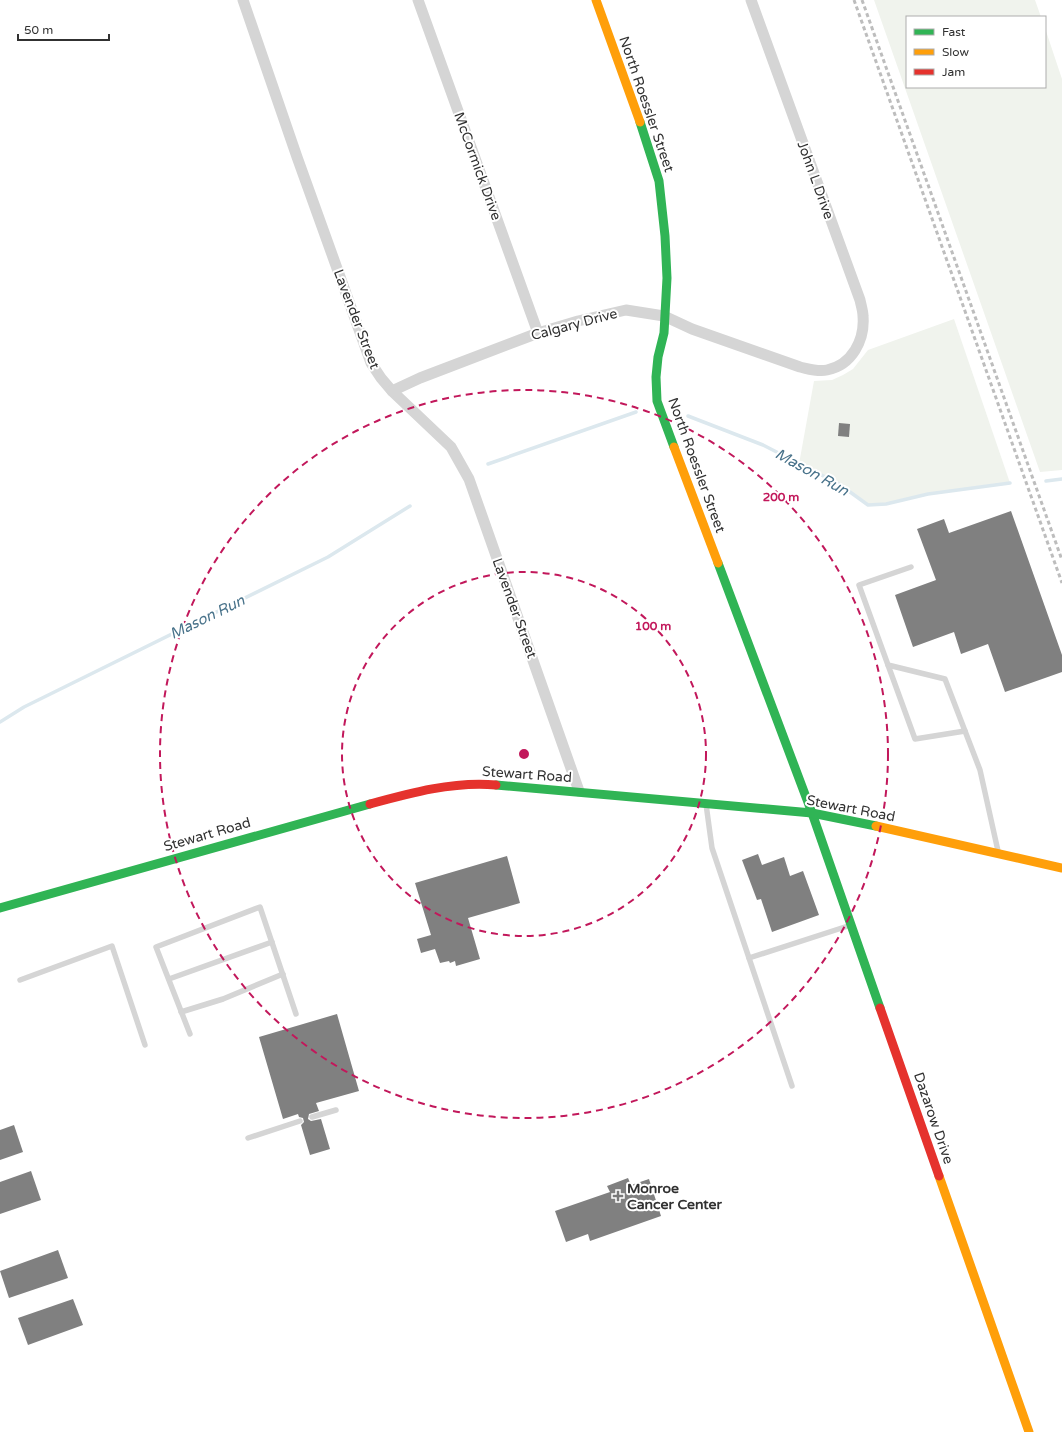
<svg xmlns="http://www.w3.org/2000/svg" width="1062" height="1432" font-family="'Varela Round',sans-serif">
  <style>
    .green { fill: #f0f3ed }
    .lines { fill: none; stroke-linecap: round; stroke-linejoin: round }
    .stream { stroke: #dce8ee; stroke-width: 3.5 }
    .building { fill: #808080 }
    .lane { stroke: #d5d5d5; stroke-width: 5.5 }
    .street { stroke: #d5d5d5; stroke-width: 11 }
    .fast { stroke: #30b455; stroke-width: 9 }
    .slow { stroke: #ff9f0a; stroke-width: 9 }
    .jam { stroke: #e5322d; stroke-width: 9 }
    .rail { stroke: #bdbdbd; stroke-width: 3; stroke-dasharray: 4 3; stroke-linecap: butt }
    .ring { fill: none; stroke: #c2185b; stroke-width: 2; stroke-dasharray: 7 5 }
    .poi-dot { fill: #797979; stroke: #fff; stroke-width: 1.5 }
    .labels { text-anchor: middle; stroke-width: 4; stroke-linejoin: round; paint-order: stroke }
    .street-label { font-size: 14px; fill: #313131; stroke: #fff }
    .poi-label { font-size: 14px; font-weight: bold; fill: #313131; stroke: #fff; text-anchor: start }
    .water-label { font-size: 15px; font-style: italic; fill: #48728a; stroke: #fff }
    .centre { fill: #c2185b; stroke: #fff; stroke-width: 2 }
    .ring-label { font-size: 12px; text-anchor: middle; font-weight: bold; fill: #c2185b; stroke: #fff; stroke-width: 4; stroke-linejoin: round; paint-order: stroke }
  </style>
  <rect width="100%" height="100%" fill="#fff"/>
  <g class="green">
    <path d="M 874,0 L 1035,0 L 1041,17 L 907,17 L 907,87 L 1045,87 L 1045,28 L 1062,79 L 1062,470 L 1040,472 Z"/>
    <path d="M 954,319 L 1010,483 L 928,494 L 886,504 L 868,505 L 839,484 L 799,464 L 814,381 L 832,380 L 843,375 L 853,369 L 868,350 Z"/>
  </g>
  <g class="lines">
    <g class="stream">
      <path d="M 688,416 L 763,445 L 839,484 L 868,505 L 886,504 L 928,494 L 1010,483"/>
      <path d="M 488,464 L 636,412"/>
      <path d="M 1046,481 L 1062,479"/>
      <path d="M 0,722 L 24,707 L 328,557 L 410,506"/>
    </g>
  </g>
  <g class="building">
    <path d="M 839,423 L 850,424 L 849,437 L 838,436 Z"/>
    <path d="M 1011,511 L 1062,655 L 1062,672 L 1005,692 L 988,644 L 961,654 L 954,632 L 913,647 L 895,595 L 936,580 L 917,529 L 944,519 L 949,533 Z"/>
    <path d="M 758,854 L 762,865 L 784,857 L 790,876 L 803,871 L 819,915 L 772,932 L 761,899 L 757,900 L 742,860 Z"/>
    <path d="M 507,856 L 520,903 L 468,918 L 480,959 L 456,966 L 455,961 L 450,963 L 449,961 L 440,963 L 435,949 L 421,953 L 417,939 L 431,935 L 415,883 Z"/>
    <path d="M 337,1014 L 359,1091 L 316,1103 L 319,1111 L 309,1114 L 308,1119 L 311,1121 L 321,1119 L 330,1149 L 310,1155 L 301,1125 L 304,1122 L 303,1118 L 299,1117 L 298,1114 L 283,1119 L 259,1037 Z"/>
    <path d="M 14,1125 L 23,1152 L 0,1160 L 0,1130 Z"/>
    <path d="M 31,1171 L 41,1200 L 0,1214 L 0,1182 Z"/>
    <path d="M 628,1178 L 631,1185 L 649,1179 L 661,1216 L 590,1241 L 588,1234 L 566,1242 L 555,1211 L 610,1192 L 607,1186 Z"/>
    <path d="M 58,1250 L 68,1278 L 9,1298 L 0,1271 Z"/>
    <path d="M 73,1299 L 83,1325 L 28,1345 L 18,1318 Z"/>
  </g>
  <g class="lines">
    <g class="lane">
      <path d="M 911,567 L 859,585 L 888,665 L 945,679 L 980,770 L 998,851"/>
      <path d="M 888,665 L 915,739 L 965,731"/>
      <path d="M 706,804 L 712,848 L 792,1086"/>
      <path d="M 749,958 L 851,925"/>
      <path d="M 169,979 L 272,942"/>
      <path d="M 20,980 L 112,946 L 145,1045"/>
      <path d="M 181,1012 L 223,999 L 283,974"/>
      <path d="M 190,1034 L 156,947 L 260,907 L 296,1014"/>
      <path d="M 312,1117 L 336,1110"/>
      <path d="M 248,1138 L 300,1121"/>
    </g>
    <g class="street">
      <path d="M 243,0 L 297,157 L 371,363 L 381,378 L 392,391 L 451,447 L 469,479 L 579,791"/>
      <path d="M 418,0 L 538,333"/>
      <path d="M 392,391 L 420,378 L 538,333 L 578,321 L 626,310 L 664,316 L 692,329 L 800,367 C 809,369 818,372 827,370 C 852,365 865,340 863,316 C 863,311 861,305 860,300 L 751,0"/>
    </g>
    <g class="fast">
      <path d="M 640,122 L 659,181 L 665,236 L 667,278 L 664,333 L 658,357 L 656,377 L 657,401 L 674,447"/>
      <path d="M 718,563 L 812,813 L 880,1008"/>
      <path d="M 496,785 L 812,813 L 876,826"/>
      <path d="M 0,908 L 370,804"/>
    </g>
    <g class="slow">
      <path d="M 596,0 L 640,122"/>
      <path d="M 674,447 L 718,563"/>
      <path d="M 876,826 L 1062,868"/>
      <path d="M 939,1176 L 1029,1432"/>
    </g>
    <g class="jam">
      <path d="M 370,804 C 410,793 454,781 496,785"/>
      <path d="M 880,1008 L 939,1176"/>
    </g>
    <g class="rail">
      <path d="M 854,0 L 1062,583"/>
      <path d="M 862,0 L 1062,560"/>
    </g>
  </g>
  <g class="ring">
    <circle cx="524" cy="754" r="182"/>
    <circle cx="524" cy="754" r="364"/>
  </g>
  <path class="poi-dot" d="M616 1190h4v4h4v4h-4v4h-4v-4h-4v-4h4z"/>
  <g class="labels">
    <g class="street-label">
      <text transform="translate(647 104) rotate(71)" y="5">North Roessler Street</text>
      <text transform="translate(478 166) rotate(70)" y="5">McCormick Drive</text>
      <text transform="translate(816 180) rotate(70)" y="5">John L Drive</text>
      <text transform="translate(357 319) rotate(69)" y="5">Lavender Street</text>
      <text transform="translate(574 324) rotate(-15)" y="5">Calgary Drive</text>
      <text transform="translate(697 465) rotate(70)" y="5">North Roessler Street</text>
      <text transform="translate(515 608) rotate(70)" y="5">Lavender Street</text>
      <text transform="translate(527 774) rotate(4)" y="5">Stewart Road</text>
      <text transform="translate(851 808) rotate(11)" y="5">Stewart Road</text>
      <text transform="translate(207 834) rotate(-16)" y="5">Stewart Road</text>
      <text transform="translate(934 1118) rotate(71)" y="5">Dazarow Drive</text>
    </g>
    <g class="poi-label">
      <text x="627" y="1193">Monroe<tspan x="627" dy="16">Cancer Center</tspan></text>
    </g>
    <g class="water-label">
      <text transform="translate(812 472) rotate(29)" y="5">Mason Run</text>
      <text transform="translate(207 617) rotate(-26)" y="5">Mason Run</text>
    </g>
  </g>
  <circle cx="524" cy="754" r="6" class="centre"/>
  <g class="ring-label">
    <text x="781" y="501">200 m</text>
    <text x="653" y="630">100 m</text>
  </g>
  <rect x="906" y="16" width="140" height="72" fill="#ffffff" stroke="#adadad"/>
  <rect x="914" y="29" width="20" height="6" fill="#30b455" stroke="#adadad"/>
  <text x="942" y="36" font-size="12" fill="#313131">Fast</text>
  <rect x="914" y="49" width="20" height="6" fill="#ff9f0a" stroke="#adadad"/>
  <text x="942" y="56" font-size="12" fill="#313131">Slow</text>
  <rect x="914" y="69" width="20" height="6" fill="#e5322d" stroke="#adadad"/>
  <text x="942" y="76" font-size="12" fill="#313131">Jam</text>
  <path d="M18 34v6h91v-6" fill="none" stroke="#313131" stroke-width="2"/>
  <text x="24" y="34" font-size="12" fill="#313131" stroke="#ffffff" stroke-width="3" paint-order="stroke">50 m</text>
</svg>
